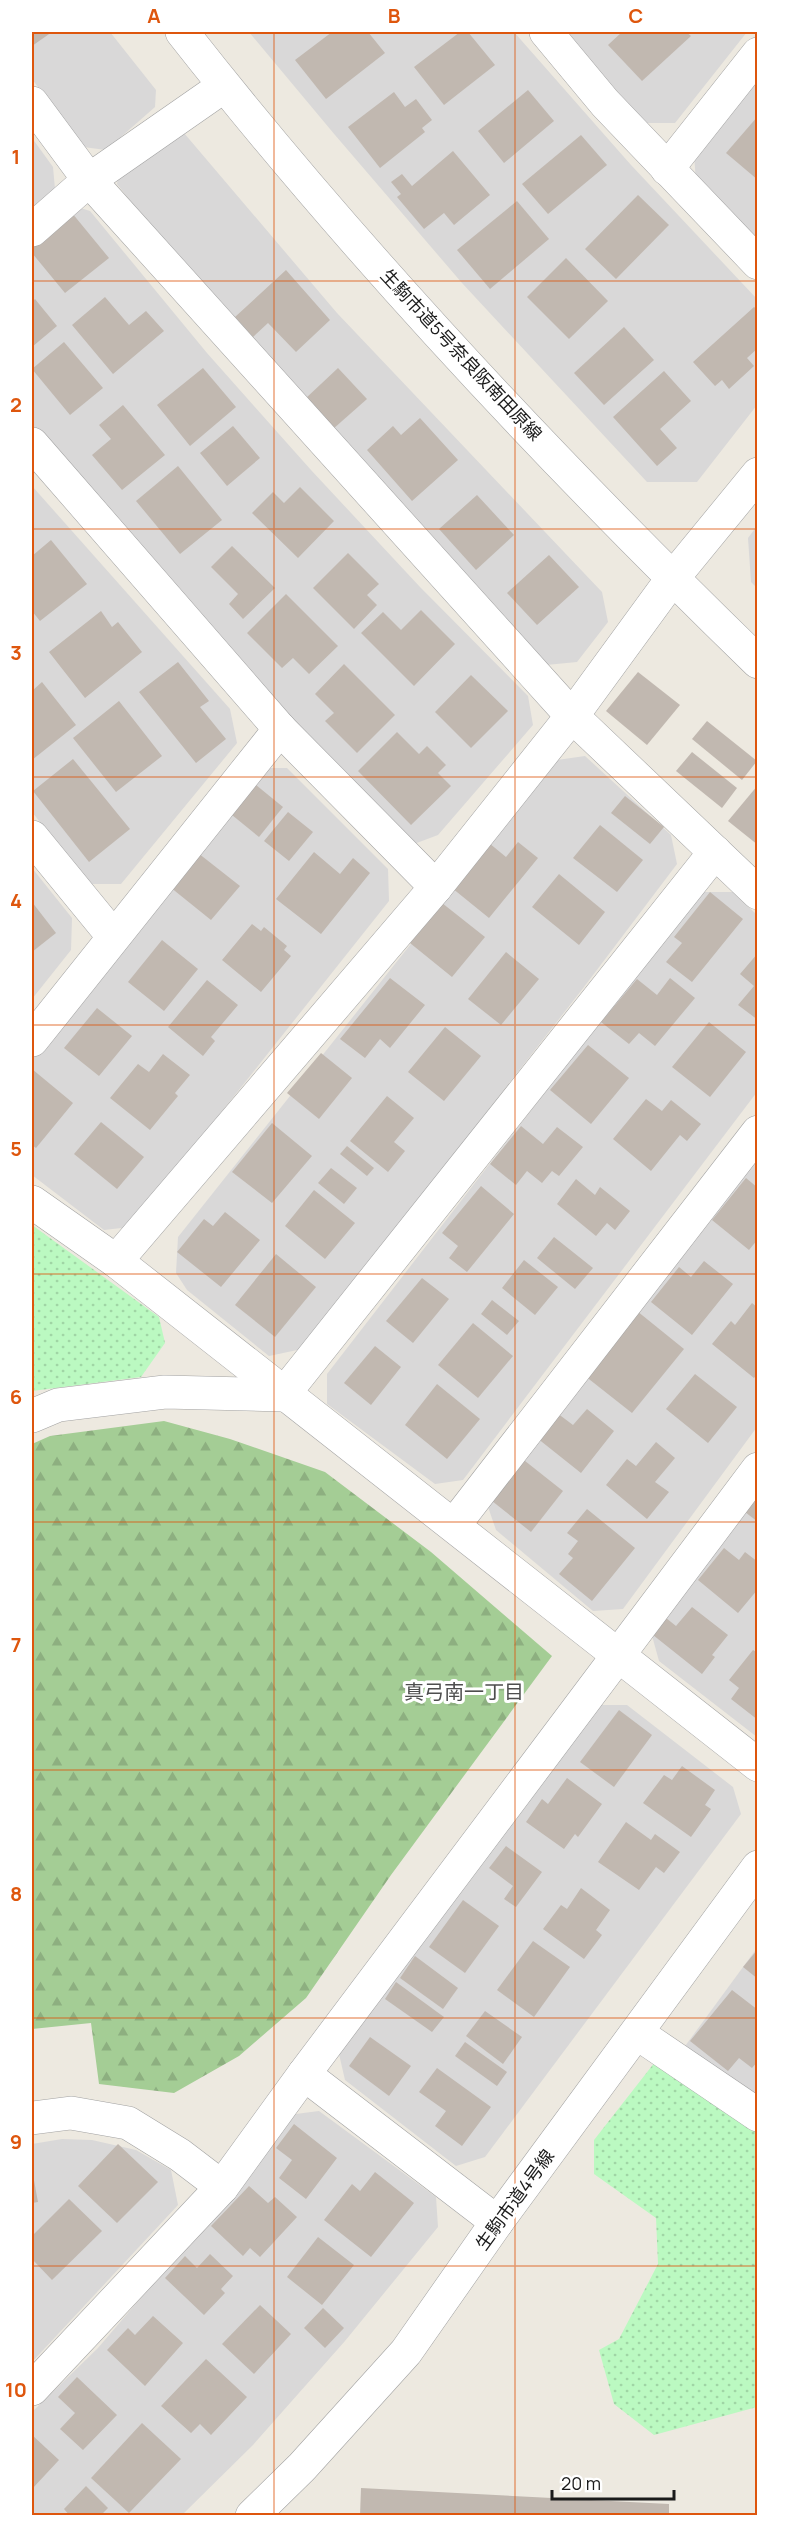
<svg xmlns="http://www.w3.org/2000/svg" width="789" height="2547" font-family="Manrope,'Noto Sans JP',sans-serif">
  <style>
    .residential { fill: #d9d8d8 }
    .forest { fill: url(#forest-firs) }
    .park { fill: url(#park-dots) }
    .building { fill: #c1b8b0 }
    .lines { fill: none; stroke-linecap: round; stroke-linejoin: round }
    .minor-casing { stroke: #a2a2a2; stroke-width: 34 }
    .minor { stroke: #fff; stroke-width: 33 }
    .grid { fill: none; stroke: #de560d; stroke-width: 1.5; stroke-opacity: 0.55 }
    .labels { text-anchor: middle; stroke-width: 6; stroke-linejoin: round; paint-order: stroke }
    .street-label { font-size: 18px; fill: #1b1b1b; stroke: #fff }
    .neighbourhood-label { font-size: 20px; fill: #4e4e4e; stroke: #fff }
    .neatline { fill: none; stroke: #de560d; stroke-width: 2 }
    .grid-label { font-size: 20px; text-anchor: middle; font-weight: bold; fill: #de560d }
  </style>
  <defs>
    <pattern id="forest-firs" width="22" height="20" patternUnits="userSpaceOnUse" patternTransform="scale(1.5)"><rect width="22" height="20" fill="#a4cd95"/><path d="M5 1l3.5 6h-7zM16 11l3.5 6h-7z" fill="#8daf80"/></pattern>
    <pattern id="park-dots" width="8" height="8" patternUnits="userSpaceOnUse" patternTransform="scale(1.5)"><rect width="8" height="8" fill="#bbf9c1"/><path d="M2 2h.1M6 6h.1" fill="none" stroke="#a0d5a5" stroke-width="1.8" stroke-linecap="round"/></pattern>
  </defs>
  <rect width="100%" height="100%" fill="#ede9e0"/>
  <g class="residential">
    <path d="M 32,32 L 110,32 L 156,90 L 155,107 L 106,150 L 83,147 L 32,79 Z"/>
    <path d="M 249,32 L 514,32 L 631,165 L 757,299 L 757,405 L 697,482 L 647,482 L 462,283 L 335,135 Z"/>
    <path d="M 565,32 L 747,32 L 675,123 L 645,123 Z"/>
    <path d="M 757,73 L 757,247 L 696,182 L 694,154 Z"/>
    <path d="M 184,133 L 337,313 L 602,592 L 608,622 L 577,662 L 546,665 L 192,280 L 117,184 L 119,168 Z"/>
    <path d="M 32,138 L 53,167 L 55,189 L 32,209 Z"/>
    <path d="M 71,205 L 90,211 L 207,353 L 311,470 L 420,587 L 528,696 L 533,725 L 438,835 L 414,844 L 237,662 L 32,431 L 32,238 Z"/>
    <path d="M 32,486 L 230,709 L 237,743 L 121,884 L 90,884 L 32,812 Z"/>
    <path d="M 757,526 L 757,588 L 751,582 L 748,538 Z"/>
    <path d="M 585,756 L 671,835 L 677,864 L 584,987 L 302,1349 L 269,1356 L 187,1290 L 176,1273 L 178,1237 L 557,760 Z"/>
    <path d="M 257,768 L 287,768 L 388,869 L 389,901 L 130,1227 L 104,1230 L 32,1175 L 32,1055 Z"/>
    <path d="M 32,868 L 72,918 L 71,950 L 32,999 Z"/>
    <path d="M 700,892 L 733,892 L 757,915 L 757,1092 L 463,1480 L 435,1484 L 327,1404 L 327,1374 Z"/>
    <path d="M 757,1149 L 757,1427 L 623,1609 L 593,1611 L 496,1530 L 487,1504 Z"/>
    <path d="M 757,1488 L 757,1737 L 659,1661 L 651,1632 Z"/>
    <path d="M 600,1705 L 627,1705 L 733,1787 L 741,1814 L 485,2157 L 456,2166 L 345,2080 L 339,2054 Z"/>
    <path d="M 757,1948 L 757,2108 L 680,2053 Z"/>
    <path d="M 319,2111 L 436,2197 L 438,2227 L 345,2341 L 253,2445 L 182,2515 L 32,2516 L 32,2412 L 98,2348 L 221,2204 L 288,2115 Z"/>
    <path d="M 62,2139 L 92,2140 L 136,2150 L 171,2170 L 178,2205 L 32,2362 L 32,2144 Z"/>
  </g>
  <path class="forest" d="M 164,1421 L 230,1439 L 325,1472 L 431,1552 L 552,1656 L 391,1875 L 306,1998 L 239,2056 L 174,2093 L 99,2084 L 91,2023 L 32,2029 L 32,1444 L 50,1436 Z"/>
  <g class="park">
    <path d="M 32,1225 L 159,1317 L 165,1343 L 141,1377 L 32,1391 Z"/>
    <path d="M 655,2062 L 757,2130 L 757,2407 L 654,2435 L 614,2404 L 599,2350 L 619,2339 L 658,2264 L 656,2218 L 594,2174 L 594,2140 Z"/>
  </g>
  <g class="building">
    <path d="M 32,32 L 52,32 L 32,46 Z"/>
    <path d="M 332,32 L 368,32 L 385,53 L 326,99 L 295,60 Z"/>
    <path d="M 460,32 L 468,32 L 495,65 L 444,105 L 414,67 Z"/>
    <path d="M 622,32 L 686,32 L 691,36 L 642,81 L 608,45 Z"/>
    <path d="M 528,90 L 554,121 L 504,163 L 478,131 Z"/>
    <path d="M 394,92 L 405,107 L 416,99 L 432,120 L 422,128 L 425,132 L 380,168 L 348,127 Z"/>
    <path d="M 758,116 L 758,180 L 726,153 Z"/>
    <path d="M 581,135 L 607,165 L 548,214 L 522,184 Z"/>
    <path d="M 453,151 L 490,195 L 454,225 L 444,213 L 424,229 L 397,197 L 401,194 L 391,182 L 402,174 L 412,186 Z"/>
    <path d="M 638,195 L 669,225 L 616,279 L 585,249 Z"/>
    <path d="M 517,201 L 549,239 L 490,289 L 457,250 Z"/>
    <path d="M 72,213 L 109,258 L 65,293 L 32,253 L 32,246 Z"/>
    <path d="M 566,258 L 608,301 L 569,339 L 527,297 Z"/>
    <path d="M 286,270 L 330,320 L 296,352 L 268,323 L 253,337 L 235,317 Z"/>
    <path d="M 105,297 L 129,325 L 146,311 L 164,331 L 113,374 L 72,325 Z"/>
    <path d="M 35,299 L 57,326 L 32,347 L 32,302 Z"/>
    <path d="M 754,307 L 758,310 L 758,348 L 747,358 L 754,366 L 729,389 L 722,380 L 715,386 L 693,362 Z"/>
    <path d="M 624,327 L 654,360 L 604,405 L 574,373 Z"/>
    <path d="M 64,342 L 103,388 L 70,415 L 32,369 Z"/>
    <path d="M 203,368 L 236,407 L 190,446 L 157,405 Z"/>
    <path d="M 338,368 L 367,399 L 333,429 L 305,399 Z"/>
    <path d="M 664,371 L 691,401 L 660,429 L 677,448 L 657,466 L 613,417 Z"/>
    <path d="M 123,405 L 165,455 L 122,490 L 92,455 L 111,439 L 99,425 Z"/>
    <path d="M 420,418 L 458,460 L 412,501 L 367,450 L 393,426 L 401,435 Z"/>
    <path d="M 233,426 L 260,458 L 227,486 L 200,453 Z"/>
    <path d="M 178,466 L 222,520 L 180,554 L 136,501 Z"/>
    <path d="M 300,487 L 334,521 L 298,558 L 252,513 L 273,492 L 284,503 Z"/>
    <path d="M 477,495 L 514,535 L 476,570 L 439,529 Z"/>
    <path d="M 51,540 L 87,584 L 40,621 L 32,611 L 32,556 Z"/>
    <path d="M 232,546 L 275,588 L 243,619 L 229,604 L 238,594 L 211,567 Z"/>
    <path d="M 348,553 L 379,584 L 367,595 L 377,605 L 354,629 L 313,588 Z"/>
    <path d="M 549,555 L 579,587 L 537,625 L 507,593 Z"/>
    <path d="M 286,594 L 338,646 L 309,674 L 293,658 L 282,668 L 247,633 Z"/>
    <path d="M 421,610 L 455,644 L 414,686 L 361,633 L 383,612 L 401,630 Z"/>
    <path d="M 101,611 L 112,627 L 118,622 L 142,652 L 85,698 L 49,652 Z"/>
    <path d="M 178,662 L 209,701 L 200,707 L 226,739 L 196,763 L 139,692 Z"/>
    <path d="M 344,664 L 395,715 L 357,753 L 325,721 L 334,713 L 315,694 Z"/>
    <path d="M 638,672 L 680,705 L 647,745 L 606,711 Z"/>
    <path d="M 471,675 L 508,711 L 471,748 L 435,712 Z"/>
    <path d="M 42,682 L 76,725 L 32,760 L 32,691 Z"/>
    <path d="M 119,701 L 162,756 L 116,792 L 73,738 Z"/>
    <path d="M 707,721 L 757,761 L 742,780 L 692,739 Z"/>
    <path d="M 397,732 L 419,754 L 427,746 L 446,765 L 438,773 L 451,786 L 411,825 L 358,771 Z"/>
    <path d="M 692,752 L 737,788 L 722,808 L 676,771 Z"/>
    <path d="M 73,759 L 130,829 L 89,862 L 33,791 Z"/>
    <path d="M 256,785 L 283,807 L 259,837 L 232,815 Z"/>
    <path d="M 758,785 L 758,845 L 728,821 Z"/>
    <path d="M 625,796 L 664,827 L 650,844 L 611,813 Z"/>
    <path d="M 288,812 L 313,832 L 289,861 L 264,841 Z"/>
    <path d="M 600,825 L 643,860 L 617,892 L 573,858 Z"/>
    <path d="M 518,842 L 538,858 L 489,918 L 452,888 L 489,843 L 506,857 Z"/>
    <path d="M 314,852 L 340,874 L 353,858 L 370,873 L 321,934 L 276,899 Z"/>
    <path d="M 198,853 L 240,886 L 211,920 L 170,887 Z"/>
    <path d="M 559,874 L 605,912 L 579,945 L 532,907 Z"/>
    <path d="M 710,892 L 743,919 L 692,982 L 666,962 L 682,943 L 674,937 Z"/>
    <path d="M 32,902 L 56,933 L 32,952 Z"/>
    <path d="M 442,903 L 485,937 L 452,977 L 410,943 Z"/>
    <path d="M 252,924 L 261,931 L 264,927 L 287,946 L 284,950 L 291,956 L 261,992 L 222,960 Z"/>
    <path d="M 162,940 L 198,969 L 164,1011 L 128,982 Z"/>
    <path d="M 506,952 L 539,979 L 501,1025 L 468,999 Z"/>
    <path d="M 758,953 L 758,1020 L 738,1005 L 754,986 L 740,974 Z"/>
    <path d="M 390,978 L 425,1005 L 390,1048 L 380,1039 L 365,1058 L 340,1039 Z"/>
    <path d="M 670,978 L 695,998 L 655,1046 L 639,1033 L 629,1044 L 601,1022 L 637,979 L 657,995 Z"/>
    <path d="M 207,980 L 238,1005 L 211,1037 L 215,1041 L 203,1056 L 168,1027 Z"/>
    <path d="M 97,1008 L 132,1036 L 99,1076 L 64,1048 Z"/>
    <path d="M 709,1022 L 746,1052 L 710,1097 L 672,1067 Z"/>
    <path d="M 445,1027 L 481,1056 L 444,1101 L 408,1072 Z"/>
    <path d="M 588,1045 L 629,1078 L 591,1124 L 550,1090 Z"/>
    <path d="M 321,1053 L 352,1078 L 319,1119 L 287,1093 Z"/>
    <path d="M 163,1054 L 190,1075 L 175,1093 L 178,1096 L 150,1130 L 110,1098 L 138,1064 L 149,1072 Z"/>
    <path d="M 32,1069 L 73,1103 L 36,1148 L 32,1145 Z"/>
    <path d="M 387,1096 L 414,1118 L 394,1142 L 405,1151 L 388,1172 L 350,1141 Z"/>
    <path d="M 646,1099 L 662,1111 L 671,1100 L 701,1124 L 687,1141 L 680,1135 L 651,1171 L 613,1139 Z"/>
    <path d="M 101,1122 L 144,1157 L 117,1189 L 74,1154 Z"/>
    <path d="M 272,1123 L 312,1156 L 272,1203 L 232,1172 Z"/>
    <path d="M 521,1126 L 543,1144 L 557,1127 L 583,1147 L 559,1176 L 552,1171 L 542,1183 L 527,1171 L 516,1185 L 490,1164 Z"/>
    <path d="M 347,1146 L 374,1168 L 367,1176 L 340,1154 Z"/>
    <path d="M 331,1168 L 357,1188 L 344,1204 L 318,1183 Z"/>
    <path d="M 746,1178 L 758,1188 L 758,1239 L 749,1250 L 712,1220 Z"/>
    <path d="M 576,1179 L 595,1195 L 600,1187 L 630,1211 L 615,1230 L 607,1223 L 596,1236 L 557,1204 Z"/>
    <path d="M 481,1186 L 514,1214 L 467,1272 L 449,1258 L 458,1246 L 442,1233 Z"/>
    <path d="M 314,1190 L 355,1223 L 325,1259 L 285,1226 Z"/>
    <path d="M 225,1212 L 260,1240 L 221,1287 L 177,1252 L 204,1219 L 213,1226 Z"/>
    <path d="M 554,1237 L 593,1268 L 575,1289 L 537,1258 Z"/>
    <path d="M 276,1254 L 316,1287 L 275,1337 L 235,1305 Z"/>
    <path d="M 524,1260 L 558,1287 L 535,1315 L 502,1288 Z"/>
    <path d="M 704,1261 L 733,1284 L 692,1335 L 651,1302 L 679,1267 L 691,1277 Z"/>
    <path d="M 422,1278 L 449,1299 L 413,1343 L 386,1321 Z"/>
    <path d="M 492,1300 L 519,1321 L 507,1335 L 481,1314 Z"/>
    <path d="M 752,1303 L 758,1308 L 758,1373 L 754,1378 L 712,1344 L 731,1321 L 735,1325 Z"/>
    <path d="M 637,1311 L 684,1349 L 632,1413 L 580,1372 Z"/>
    <path d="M 473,1323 L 513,1356 L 478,1398 L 438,1365 Z"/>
    <path d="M 375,1346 L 401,1367 L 371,1405 L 344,1383 Z"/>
    <path d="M 695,1374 L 737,1407 L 708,1443 L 666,1409 Z"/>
    <path d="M 437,1384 L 480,1419 L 447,1459 L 405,1425 Z"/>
    <path d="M 587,1409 L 614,1431 L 581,1473 L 537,1438 L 557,1413 L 573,1425 Z"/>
    <path d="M 656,1442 L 675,1458 L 655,1482 L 669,1492 L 647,1519 L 606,1485 L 627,1459 L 636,1466 Z"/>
    <path d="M 520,1457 L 563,1491 L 531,1532 L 487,1497 Z"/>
    <path d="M 758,1496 L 758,1522 L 745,1512 Z"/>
    <path d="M 587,1509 L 635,1548 L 592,1601 L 559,1574 L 573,1558 L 568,1554 L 578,1541 L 567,1533 Z"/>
    <path d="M 724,1548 L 739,1560 L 745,1552 L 758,1562 L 758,1589 L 738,1613 L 698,1580 Z"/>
    <path d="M 692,1607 L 728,1635 L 712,1655 L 715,1657 L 702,1674 L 653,1635 L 666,1618 L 676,1626 Z"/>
    <path d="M 753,1650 L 758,1653 L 758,1720 L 731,1699 L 739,1688 L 729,1680 Z"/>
    <path d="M 619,1710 L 652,1735 L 614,1787 L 580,1762 Z"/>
    <path d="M 682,1766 L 715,1790 L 705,1805 L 711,1809 L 691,1837 L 643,1803 L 664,1775 L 672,1780 Z"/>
    <path d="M 567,1778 L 602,1804 L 578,1837 L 575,1834 L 564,1849 L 526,1822 L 542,1799 L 548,1804 Z"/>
    <path d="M 626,1822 L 651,1840 L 655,1834 L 680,1852 L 664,1873 L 656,1867 L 639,1890 L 598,1862 Z"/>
    <path d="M 506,1846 L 542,1872 L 516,1907 L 504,1899 L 513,1886 L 489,1868 Z"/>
    <path d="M 581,1888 L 610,1910 L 596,1930 L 602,1935 L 584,1959 L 543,1929 L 561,1905 L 567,1909 Z"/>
    <path d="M 463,1900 L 499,1926 L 465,1973 L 429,1947 Z"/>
    <path d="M 533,1941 L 570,1967 L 534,2017 L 497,1990 Z"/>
    <path d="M 758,1949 L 758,1979 L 743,1967 Z"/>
    <path d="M 415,1956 L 458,1988 L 443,2009 L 400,1978 Z"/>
    <path d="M 396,1982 L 444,2017 L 432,2032 L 385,1999 Z"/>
    <path d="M 732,1990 L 758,2010 L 758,2061 L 752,2068 L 739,2058 L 728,2071 L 690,2041 Z"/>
    <path d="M 485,2011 L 522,2037 L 503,2064 L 466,2036 Z"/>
    <path d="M 370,2037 L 411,2066 L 389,2096 L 349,2066 Z"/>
    <path d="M 465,2042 L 507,2072 L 497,2086 L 455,2056 Z"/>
    <path d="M 437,2068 L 491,2107 L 462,2146 L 435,2126 L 446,2111 L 419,2092 Z"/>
    <path d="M 294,2124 L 337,2158 L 306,2199 L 279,2178 L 292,2160 L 276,2148 Z"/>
    <path d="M 118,2144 L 158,2182 L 117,2223 L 78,2186 Z"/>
    <path d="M 375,2172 L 414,2203 L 371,2257 L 324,2220 L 352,2184 L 360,2191 Z"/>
    <path d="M 33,2175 L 38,2202 L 32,2203 L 32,2176 Z"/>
    <path d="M 249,2186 L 268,2203 L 275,2197 L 297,2217 L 260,2257 L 250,2248 L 243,2256 L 211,2226 Z"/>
    <path d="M 69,2199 L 102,2231 L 52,2280 L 32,2259 L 32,2236 Z"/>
    <path d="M 318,2237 L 354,2265 L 322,2305 L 287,2277 Z"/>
    <path d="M 210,2254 L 233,2276 L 221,2289 L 225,2293 L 204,2315 L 165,2278 L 185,2256 L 197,2268 Z"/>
    <path d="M 260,2305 L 291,2334 L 254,2374 L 222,2344 Z"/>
    <path d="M 323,2308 L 344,2328 L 325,2348 L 304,2328 Z"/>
    <path d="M 153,2316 L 183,2343 L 145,2386 L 107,2350 L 128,2328 L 135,2335 Z"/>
    <path d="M 206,2359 L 247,2397 L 211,2435 L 200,2424 L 191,2433 L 161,2406 Z"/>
    <path d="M 77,2377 L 117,2415 L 83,2450 L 60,2429 L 75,2413 L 58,2397 Z"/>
    <path d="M 142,2423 L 181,2459 L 129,2513 L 91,2478 Z"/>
    <path d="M 32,2435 L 59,2460 L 32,2489 Z"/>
    <path d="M 86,2486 L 108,2508 L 103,2513 L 105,2516 L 70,2516 L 64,2509 Z"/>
    <path d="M 361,2488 L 669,2504 L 669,2516 L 360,2516 Z"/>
  </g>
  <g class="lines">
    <defs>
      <g id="minor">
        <path d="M 182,32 C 357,255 554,464 758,662"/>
        <path d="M 546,32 L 605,103 L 758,263"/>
        <path d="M 32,103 L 89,180 L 572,716 L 758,893"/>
        <path d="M 667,169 L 758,54"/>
        <path d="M 32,230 L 89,180 L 224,86"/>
        <path d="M 32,444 L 280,729 L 436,887"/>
        <path d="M 32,837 L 113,936"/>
        <path d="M 32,1040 L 280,729"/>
        <path d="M 32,1202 L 116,1261 L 758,1765"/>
        <path d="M 116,1261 L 436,887 L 572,716 L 672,579 L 758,474"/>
        <path d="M 32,1416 L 58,1405 L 165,1392 L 283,1395 L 715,852"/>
        <path d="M 454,1525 L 758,1132"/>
        <path d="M 637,2033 L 758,2115"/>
        <path d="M 304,2074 L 497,2222"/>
        <path d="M 32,2118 L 71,2113 L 128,2123 L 180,2155 L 222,2187"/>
        <path d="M 32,2389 L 222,2187 L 304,2074 L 758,1469"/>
        <path d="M 252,2516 L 302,2467 L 406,2352 L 497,2222 L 758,1867"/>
      </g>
    </defs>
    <use href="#minor" class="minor-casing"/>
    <use href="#minor" class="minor"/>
  </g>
  <path class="grid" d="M 274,32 L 274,2516M 515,32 L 515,2516M 32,281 L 758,281M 32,529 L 758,529M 32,777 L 758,777M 32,1025 L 758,1025M 32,1274 L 758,1274M 32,1522 L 758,1522M 32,1770 L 758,1770M 32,2018 L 758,2018M 32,2266 L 758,2266"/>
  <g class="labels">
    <g class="street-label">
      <text transform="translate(461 355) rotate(47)" y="6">生駒市道5号奈良阪南田原線</text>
      <text transform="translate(515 2200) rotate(-54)" y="6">生駒市道4号線</text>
    </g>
    <g class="neighbourhood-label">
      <text x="464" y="1699">真弓南一丁目</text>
    </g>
  </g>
  <rect width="789" height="2547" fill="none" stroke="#ffffff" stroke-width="66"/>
  <path d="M552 2490v9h122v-9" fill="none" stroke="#1b1b1b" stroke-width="3"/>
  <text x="561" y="2490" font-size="18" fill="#1b1b1b" stroke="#ffffff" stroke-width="4.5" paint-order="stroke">20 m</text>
  <rect x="33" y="33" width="723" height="2481" class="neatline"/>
  <g class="grid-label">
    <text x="154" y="23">A</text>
    <text x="394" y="23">B</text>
    <text x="636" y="23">C</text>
    <text x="16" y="164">1</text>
    <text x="16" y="412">2</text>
    <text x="16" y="660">3</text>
    <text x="16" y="908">4</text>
    <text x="16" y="1156">5</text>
    <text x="16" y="1404">6</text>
    <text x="16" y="1652">7</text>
    <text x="16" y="1901">8</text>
    <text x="16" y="2149">9</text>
    <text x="16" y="2397">10</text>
  </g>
</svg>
